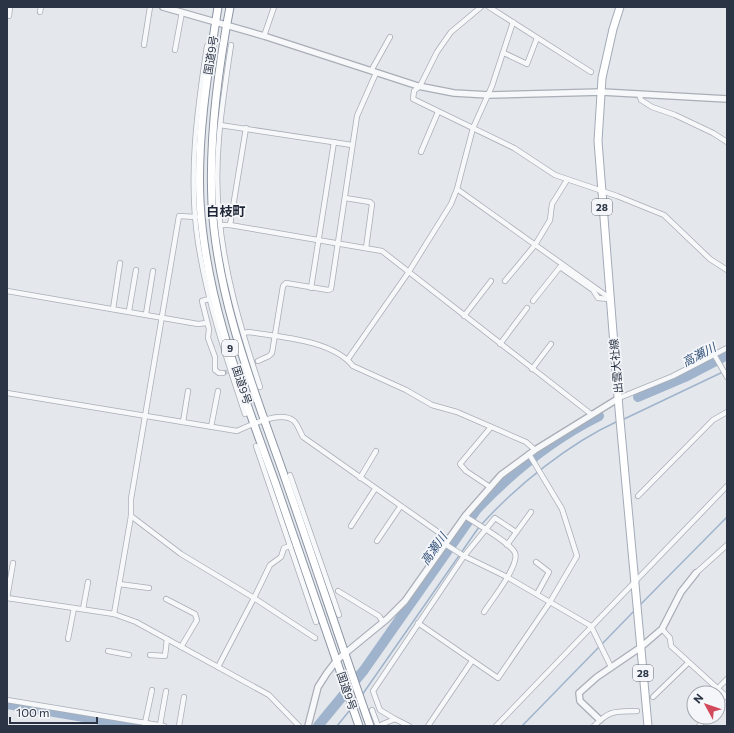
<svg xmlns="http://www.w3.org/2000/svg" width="734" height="733" font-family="Commissioner,'Noto Sans JP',sans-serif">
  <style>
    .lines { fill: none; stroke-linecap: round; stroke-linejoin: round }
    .stream { stroke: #9fb4cc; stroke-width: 1.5 }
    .river { stroke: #9fb4cc; stroke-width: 10 }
    .minor-tunnel { stroke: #bfc3cb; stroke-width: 4.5; stroke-dasharray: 4.5 2; stroke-linecap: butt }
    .minor-casing { stroke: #a9aeb7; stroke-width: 6 }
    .tertiary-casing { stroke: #a9aeb7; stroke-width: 8 }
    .primary-casing { stroke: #a3abb8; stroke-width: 9 }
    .trunk-casing { stroke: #8b94a3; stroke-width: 9 }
    .minor { stroke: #f7f8fa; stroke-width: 4.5 }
    .tertiary { stroke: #f7f8fa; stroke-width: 5.5 }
    .primary { stroke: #fff; stroke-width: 7 }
    .trunk { stroke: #fff; stroke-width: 7 }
    .labels { text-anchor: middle; stroke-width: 3.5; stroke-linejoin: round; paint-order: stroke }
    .shield { fill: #f4f6f9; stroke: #676e7b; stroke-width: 1 }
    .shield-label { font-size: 10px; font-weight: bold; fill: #2b3445 }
    .street-label { font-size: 11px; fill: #2b3445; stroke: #f4f6f9 }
    .water-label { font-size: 12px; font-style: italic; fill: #34527a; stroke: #f4f6f9 }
    .quarter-label { font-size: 13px; font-weight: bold; fill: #1d2536; stroke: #f4f6f9 }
  </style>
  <rect width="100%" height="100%" fill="#e4e7ec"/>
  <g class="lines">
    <g class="stream">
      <path d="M 622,420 L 727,370"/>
      <path d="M 482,524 C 517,485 570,443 618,421"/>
      <path d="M 640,605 L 727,517"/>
      <path d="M 602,644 L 634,611"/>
      <path d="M 362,695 L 479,527"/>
      <path d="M 337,726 L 350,710"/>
      <path d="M 522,726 L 599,647"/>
    </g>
    <g class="river">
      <path d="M 638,397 L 685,377 L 727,355"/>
      <path d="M 7,704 L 137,726"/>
      <path d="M 318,726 L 364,670 L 477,509 C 512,472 553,439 599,416"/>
    </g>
    <path class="minor-tunnel" d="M 223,373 L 258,361"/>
    <defs>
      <g id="minor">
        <path d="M 481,7 L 451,32 L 437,52 L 420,86 L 414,91 L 413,99 L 514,148 L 555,175 L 617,196 L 664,215 L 710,259 L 727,270"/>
        <path d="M 489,7 L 591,72"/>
        <path d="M 40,12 L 41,7"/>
        <path d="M 9,16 L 10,7"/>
        <path d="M 264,36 L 274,7"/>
        <path d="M 144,45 L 150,7"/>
        <path d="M 231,45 C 223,100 213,157 219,214 C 224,273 241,330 260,387"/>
        <path d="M 207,46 C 197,111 188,176 198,242 C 207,301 226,357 245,414"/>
        <path d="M 175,50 L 182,12"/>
        <path d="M 504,53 L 527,64 L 537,38"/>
        <path d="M 371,71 L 390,37"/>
        <path d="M 639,94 L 641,100 L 652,107 L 675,115 L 713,133 L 727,142"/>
        <path d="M 220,125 L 352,145"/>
        <path d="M 421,152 L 438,112"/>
        <path d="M 457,189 L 611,299"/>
        <path d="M 345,198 L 370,202 L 372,204 L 366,248"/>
        <path d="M 220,225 L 230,225 L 382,251 L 591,414"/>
        <path d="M 230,225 L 246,128"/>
        <path d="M 505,281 L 535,245 L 550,220 L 552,204 L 567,180"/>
        <path d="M 311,288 L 334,142"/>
        <path d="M 7,291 L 198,324 L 207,323"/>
        <path d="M 209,299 L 202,301 L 209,329 L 208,338 L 215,357 L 215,370 L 219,373 L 223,373"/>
        <path d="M 533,301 L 560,267 L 593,290 L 598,298 L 609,299"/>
        <path d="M 113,309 L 120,263"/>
        <path d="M 129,311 L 136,270"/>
        <path d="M 146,314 L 153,271"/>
        <path d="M 464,316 L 491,281"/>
        <path d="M 243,333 L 249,332 C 280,337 332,340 353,366 L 406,390 L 432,405 L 457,412 L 526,442 L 535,450"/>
        <path d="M 500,344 L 527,308"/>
        <path d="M 715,356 L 727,377"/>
        <path d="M 348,359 L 408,273 L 451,204 L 457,189 L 473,128 L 492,86 L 513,22"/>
        <path d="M 258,361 L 269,356 L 272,353 L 283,286 L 286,283 L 328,290 L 331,289 L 357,116 L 376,73"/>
        <path d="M 532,369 L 551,344"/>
        <path d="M 7,393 L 237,431 C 250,425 281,410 294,421 C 298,425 300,432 303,437 L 448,539"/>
        <path d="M 619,398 L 673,376 L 727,348"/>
        <path d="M 183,422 L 188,391"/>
        <path d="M 211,427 L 218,391"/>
        <path d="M 256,446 L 316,622"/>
        <path d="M 290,475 L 339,615"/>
        <path d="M 360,478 L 376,451"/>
        <path d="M 490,487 L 466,471 L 460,464 L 491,427"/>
        <path d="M 638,496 L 713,420 L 727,412"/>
        <path d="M 131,516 L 181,554 L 254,598 L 218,667"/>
        <path d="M 465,516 C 475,523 511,543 515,553 C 520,565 491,601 484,612"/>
        <path d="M 351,526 L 375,489"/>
        <path d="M 377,541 L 400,507"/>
        <path d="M 445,544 L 464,556 L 507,577 L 591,626 L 611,667"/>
        <path d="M 507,545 L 531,512"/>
        <path d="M 290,546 L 284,548 L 281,557 L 270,565 L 254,598 L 315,638"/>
        <path d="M 536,562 L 549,572 L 537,594"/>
        <path d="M 696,573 L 727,545"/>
        <path d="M 119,584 L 149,588"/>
        <path d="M 338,591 L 379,616 L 383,622"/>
        <path d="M 7,598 L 114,614 L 136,622 L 269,695 L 299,726"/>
        <path d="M 7,598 L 13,563"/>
        <path d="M 166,599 L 195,614 L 197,620 L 181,647"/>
        <path d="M 83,609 L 88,582"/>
        <path d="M 114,614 L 131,516 L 131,499 L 179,216 L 196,217"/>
        <path d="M 418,623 L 498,678 L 550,602 L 577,556 L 562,509 L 529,454"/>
        <path d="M 662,629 L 670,638 L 671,646 L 727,697"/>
        <path d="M 68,639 L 74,608"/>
        <path d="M 108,651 L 129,655"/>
        <path d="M 150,655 L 165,656 L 167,639"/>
        <path d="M 718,688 L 727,679"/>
        <path d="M 653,697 L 688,663"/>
        <path d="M 7,700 L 164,726"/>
        <path d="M 718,704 L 725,696"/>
        <path d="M 372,710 L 378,726"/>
        <path d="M 395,719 L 380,710 L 373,691 L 464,556 L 495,518 L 516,532"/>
        <path d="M 145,723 L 152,690"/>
        <path d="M 160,725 L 166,691"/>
        <path d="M 179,726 L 184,697"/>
        <path d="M 378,726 L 395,719 L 409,726"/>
        <path d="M 428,726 L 472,661"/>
        <path d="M 496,726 L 727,486"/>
        <path d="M 594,726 C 611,709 615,712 637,711"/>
        <path d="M 699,726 L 706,717"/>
      </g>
      <g id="tertiary">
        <path d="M 163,7 L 264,36 L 418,86 L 454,93 L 489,95 L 602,92 L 727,99"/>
        <path d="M 600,720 L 580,701 L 579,693 L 597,677 L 641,647 L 662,629 L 681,592 L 696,573"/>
        <path d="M 308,726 L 318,687 L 327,673 L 337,660 L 387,619 L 405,601 L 465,516 L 501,475 L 535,450 L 619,398"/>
      </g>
      <path id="primary" d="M 620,7 L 613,29 L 602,78 L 598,141 L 619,409 L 648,726"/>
      <g id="trunk">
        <path d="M 218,7 C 208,71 197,136 200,201 C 205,298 242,391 275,482 C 303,563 331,645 359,726"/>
        <path d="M 230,7 C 218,69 209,141 212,204 C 217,299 254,390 285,478 C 314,561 341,644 370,726"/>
      </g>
    </defs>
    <use href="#minor" class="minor-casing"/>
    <use href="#tertiary" class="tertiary-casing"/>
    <use href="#primary" class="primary-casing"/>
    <use href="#trunk" class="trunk-casing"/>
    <use href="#minor" class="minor"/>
    <use href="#tertiary" class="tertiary"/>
    <use href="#primary" class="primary"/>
    <use href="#trunk" class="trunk"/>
  </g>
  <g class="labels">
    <g class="shield">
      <rect x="592" y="199" width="20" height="16" rx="3"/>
      <rect x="222" y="340" width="16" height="16" rx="3"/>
      <rect x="633" y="665" width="20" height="16" rx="3"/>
    </g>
    <g class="shield-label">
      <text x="602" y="211">28</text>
      <text x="230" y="352">9</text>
      <text x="643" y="677">28</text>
    </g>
    <g class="street-label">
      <text transform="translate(211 55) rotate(-81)" y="4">国道9号</text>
      <text transform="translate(616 366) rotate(-95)" y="4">出雲大社線</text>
      <text transform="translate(242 385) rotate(72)" y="4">国道9号</text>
      <text transform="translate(347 691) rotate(71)" y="4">国道9号</text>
    </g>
    <g class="water-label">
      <text transform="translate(699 355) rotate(-28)" y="4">高瀬川</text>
      <text transform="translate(434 549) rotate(-55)" y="4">高瀬川</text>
    </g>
    <g class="quarter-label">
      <text x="226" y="216">白枝町</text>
    </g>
  </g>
  <rect width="734" height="733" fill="none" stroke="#2b3445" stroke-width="16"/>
  <g transform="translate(706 705) rotate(310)"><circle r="19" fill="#f4f6f9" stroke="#a4a8b1"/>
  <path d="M0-3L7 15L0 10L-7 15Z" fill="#d1495b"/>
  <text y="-6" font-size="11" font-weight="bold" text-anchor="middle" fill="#2b3445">N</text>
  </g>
  <path d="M10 717v6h87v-6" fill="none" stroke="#2b3445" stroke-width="2"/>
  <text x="16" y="717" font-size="12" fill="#2b3445" stroke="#f4f6f9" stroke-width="3" paint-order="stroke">100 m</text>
</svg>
